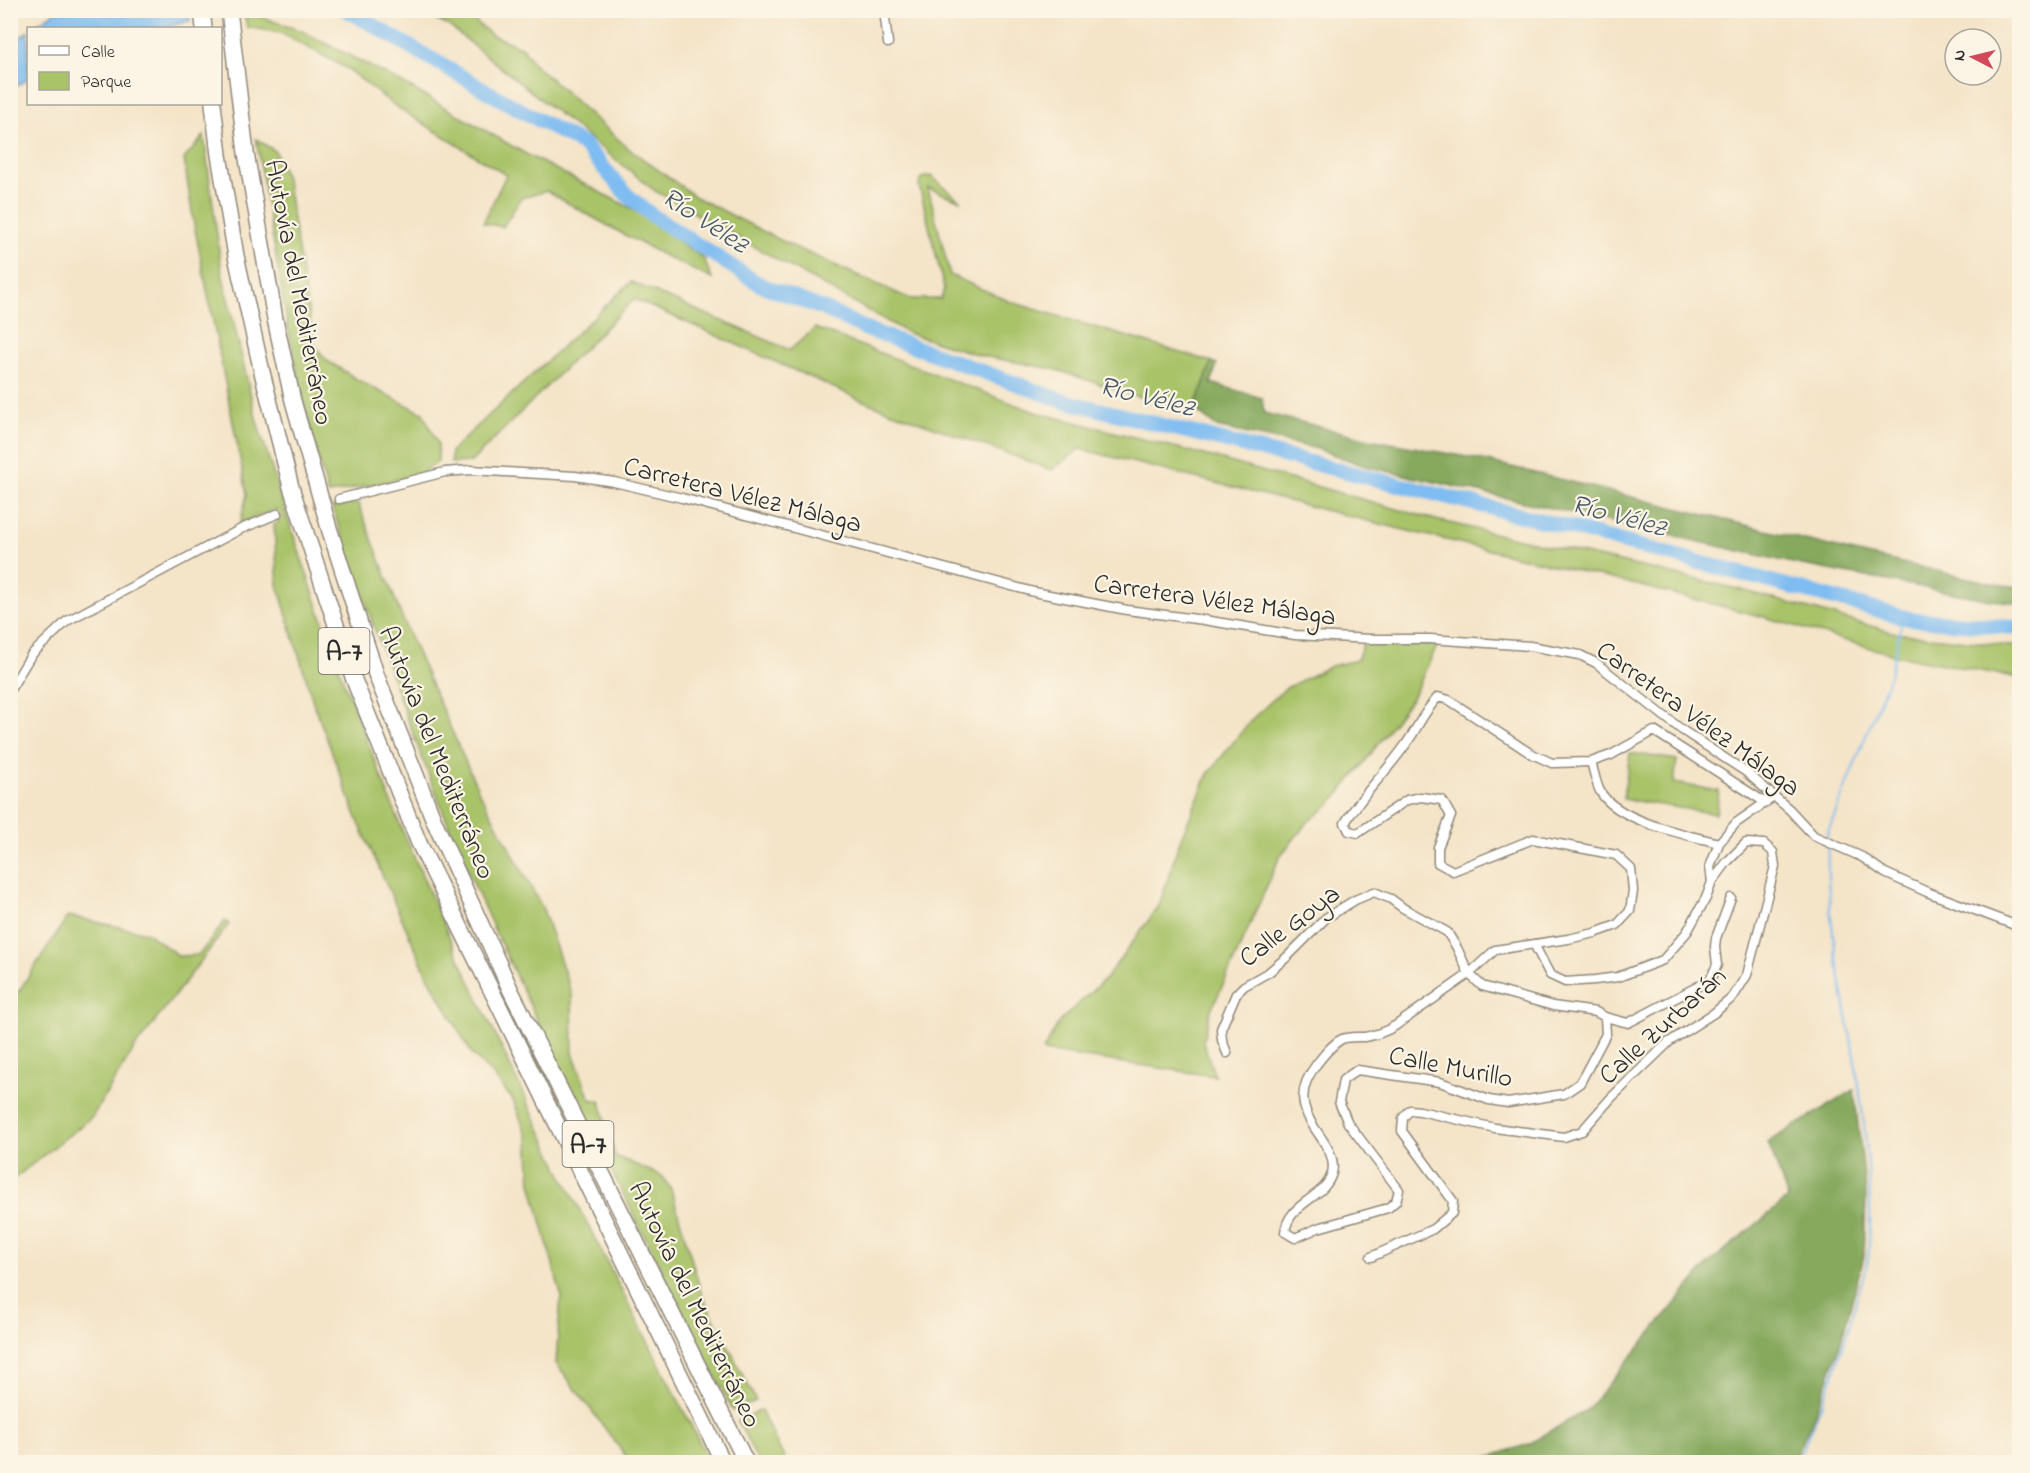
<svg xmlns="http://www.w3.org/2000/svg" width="2030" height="1473" font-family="'Indie Flower',sans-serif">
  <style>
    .green { fill: #a9c369; stroke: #6a774a; stroke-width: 1.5 }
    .forest { fill: #86a95d; stroke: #586a44; stroke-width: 1.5 }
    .water { fill: #7ebcf1; stroke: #54748e; stroke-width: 1.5 }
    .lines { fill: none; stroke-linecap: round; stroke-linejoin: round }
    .stream { stroke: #7ebcf1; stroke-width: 2 }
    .river { stroke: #7ebcf1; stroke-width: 15 }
    .street-tunnel { stroke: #ccbfa9; stroke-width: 8; stroke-dasharray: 8 4; stroke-linecap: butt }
    .street-casing { stroke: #90887a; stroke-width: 11 }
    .highway-casing { stroke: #90887a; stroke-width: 18 }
    .street { stroke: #fff; stroke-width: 8 }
    .highway { stroke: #fff; stroke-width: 15 }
    .labels { text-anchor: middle; stroke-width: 4.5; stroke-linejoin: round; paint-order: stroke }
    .shield { fill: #fcf5e5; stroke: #6a6863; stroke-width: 1.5 }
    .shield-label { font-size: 26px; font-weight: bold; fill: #2b2b2b }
    .street-label { font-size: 27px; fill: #2b2b2b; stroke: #fcf5e5 }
    .water-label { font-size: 28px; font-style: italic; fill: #445666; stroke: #fcf5e5 }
  </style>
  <rect width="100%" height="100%" fill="#fcf5e5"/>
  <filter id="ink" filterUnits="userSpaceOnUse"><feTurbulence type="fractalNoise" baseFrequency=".0167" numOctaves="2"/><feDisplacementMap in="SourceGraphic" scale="12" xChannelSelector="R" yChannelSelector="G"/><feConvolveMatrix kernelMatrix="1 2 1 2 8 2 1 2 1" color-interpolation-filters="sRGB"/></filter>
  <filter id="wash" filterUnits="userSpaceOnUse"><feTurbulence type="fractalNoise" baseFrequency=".008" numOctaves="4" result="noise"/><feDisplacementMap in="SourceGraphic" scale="24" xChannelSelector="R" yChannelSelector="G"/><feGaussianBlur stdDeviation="1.35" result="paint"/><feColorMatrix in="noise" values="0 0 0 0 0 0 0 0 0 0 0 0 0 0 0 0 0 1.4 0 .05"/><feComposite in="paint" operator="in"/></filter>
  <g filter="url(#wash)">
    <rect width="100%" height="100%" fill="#f4e4c8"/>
    <g class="green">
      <path d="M 417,11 L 463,11 L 467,15 L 492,35 L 523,48 L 533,63 L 628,148 L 696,197 L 790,245 L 910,299 L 941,299 L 944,288 L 919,185 L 922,178 L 931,176 L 961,201 L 928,188 L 950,275 L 1011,302 L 1212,362 L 1194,409 L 1139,397 L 1054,369 L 982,356 L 908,333 L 655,191 L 449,26 Z"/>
      <path d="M 253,14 L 304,32 L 406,85 L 526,154 L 640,213 L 704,259 L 712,279 C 655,252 601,223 547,191 L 521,198 L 503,227 L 483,223 L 506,175 L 395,106 L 346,68 L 281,33 L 247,27 L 245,18 Z"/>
      <path d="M 204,136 L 222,273 L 257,422 L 287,516 L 343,680 L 401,827 L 455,950 L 560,1171 L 710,1462 L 630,1462 L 556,1363 L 561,1295 L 531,1183 L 528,1138 L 513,1100 L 492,1074 L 472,1054 L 427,975 L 358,821 L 314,705 L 278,586 L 274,525 L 279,521 L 276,509 L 240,524 L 247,494 L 193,219 L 184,159 Z"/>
      <path d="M 256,139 L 275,151 L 286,178 L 314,344 L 326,360 L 363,383 L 423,413 L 438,444 L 438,462 L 419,475 L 328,494 L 306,412 L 288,328 Z"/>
      <path d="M 631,282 L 790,350 L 815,328 L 1035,412 L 1201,454 L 1436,520 L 1738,589 L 1896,633 L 2019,647 L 2019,678 L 1895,655 L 1760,616 L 1629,583 L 1400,529 L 1080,449 L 1052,470 L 868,403 L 634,299 L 471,462 L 451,463 L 451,451 Z"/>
      <path d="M 358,503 L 407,630 L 479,792 L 543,909 L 572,995 L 573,1053 L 590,1099 L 600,1101 L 615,1156 L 662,1176 L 671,1189 L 702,1295 L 756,1401 L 733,1411 C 650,1247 565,1083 488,916 C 427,783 380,644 332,507 Z"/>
      <path d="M 1363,643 L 1438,644 L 1413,696 L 1364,763 L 1331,804 L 1308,822 L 1280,856 L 1231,968 L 1210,1012 L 1203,1042 L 1215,1076 L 1043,1051 L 1059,1022 L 1107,977 L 1159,906 L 1179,843 L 1208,774 L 1252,719 L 1286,688 L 1331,666 L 1357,660 Z"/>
      <path d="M 1630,753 L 1677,760 L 1674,783 L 1719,791 L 1716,814 L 1623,799 Z"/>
      <path d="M 68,916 L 147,933 L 179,956 L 199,955 L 225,921 L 229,924 L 134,1049 L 92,1117 L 11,1181 L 11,996 L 19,991 Z"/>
      <path d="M 761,1410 L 763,1415 L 786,1462 L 758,1462 L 738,1421 Z"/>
    </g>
    <g class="forest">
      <path d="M 1212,362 L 1217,364 L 1211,383 L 1262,398 L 1264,413 L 1369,439 L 1483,460 L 1866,555 L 1995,584 L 2019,587 L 2019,603 L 1991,600 L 1797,564 L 1365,466 L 1318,449 L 1217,427 L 1194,409 Z"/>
      <path d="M 1854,1090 L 1866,1193 L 1864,1256 L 1838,1352 L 1812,1422 L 1792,1462 L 1473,1462 L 1529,1444 L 1588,1409 L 1708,1264 L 1788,1198 L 1768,1142 Z"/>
    </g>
    <g class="water">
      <path d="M 56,11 L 189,11 L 190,21 L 162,28 L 32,28 Z"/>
      <path d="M 28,31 L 28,79 L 11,89 L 11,45 Z"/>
    </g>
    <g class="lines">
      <g class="stream">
        <path d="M 1827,839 L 1827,834 L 1890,675 L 1903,617"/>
        <path d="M 1796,1462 C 1821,1411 1840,1360 1855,1305 C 1859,1289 1866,1273 1868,1257 C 1874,1198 1866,1137 1858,1080 C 1846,1002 1825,924 1828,845"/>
      </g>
      <path class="river" d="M 347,10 L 497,97 L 584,145 L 627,195 L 653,216 L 761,285 L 824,309 L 868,330 L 1061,400 L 1567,527 L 1911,619 L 2020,628"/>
    </g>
  </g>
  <g filter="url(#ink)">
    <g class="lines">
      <path class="street-tunnel" d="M 277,514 L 339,499"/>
      <defs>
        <g id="street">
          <path d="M 884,10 L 888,43"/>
          <path d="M 339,499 L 445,472 L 471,470 L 575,476 L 614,482 L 682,498 L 1034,592 L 1127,610 L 1204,620 L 1295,635 L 1371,639 L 1430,639 L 1530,646 L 1580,655 L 1596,663 L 1682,730 L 1746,772 L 1790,810 L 1814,836 L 1862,857 L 1885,873 L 1927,892 L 2020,927"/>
          <path d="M 10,690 L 31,655 L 67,621 L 241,529 L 277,514"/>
          <path d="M 1591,762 C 1594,771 1596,785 1601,793 C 1620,822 1687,835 1719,843"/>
          <path d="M 1534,944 L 1550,975 L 1565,982 L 1595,980 L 1618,977 L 1663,960 L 1687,932 L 1706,898 L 1712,882 L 1710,867 L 1719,843 L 1736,823 L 1769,800"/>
          <path d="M 1605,1017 L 1628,1023 L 1710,980 L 1717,965 L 1715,947 L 1716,938 L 1731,898"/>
          <path d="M 1227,1053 L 1222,1040 L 1221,1029 L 1236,994 L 1244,986 L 1269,972 L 1287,957 L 1326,918 L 1355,900 L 1374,892 L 1391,899 L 1403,908 L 1447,932 L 1457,948 L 1469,974 L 1482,986 L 1553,1006 L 1596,1012 L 1605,1017 L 1606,1034 L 1580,1083 L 1564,1094 L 1508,1103 L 1489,1100 L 1440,1082 L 1357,1070 L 1343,1080 L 1339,1102 L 1348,1123 L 1399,1190 L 1396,1201 L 1388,1208 L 1318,1228 L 1295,1238 L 1285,1232 C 1289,1201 1325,1199 1332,1173 C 1341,1138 1277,1116 1316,1065 C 1323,1056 1332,1044 1342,1039 C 1348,1036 1358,1037 1365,1037 C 1376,1035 1385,1032 1395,1026 L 1469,974 L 1495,950 L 1568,939 L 1595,933 L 1617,925 L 1630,911 L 1633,891 L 1631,869 L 1616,855 L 1533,839 L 1453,871 L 1438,863 L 1438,847 L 1451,816 L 1442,800 L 1421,797 L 1407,800 L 1358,833 L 1349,831 L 1345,823 C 1362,794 1387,772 1406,744 C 1419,726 1422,714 1438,697 L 1449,700 L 1530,753 L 1552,763 L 1591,762 L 1611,755 L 1654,731 L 1766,803"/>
          <path d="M 1371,1257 L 1433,1229 L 1452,1213 L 1453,1201 L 1402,1131 L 1403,1118 L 1410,1110 L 1420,1111 L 1495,1128 L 1564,1137 L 1582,1131 L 1611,1098 L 1669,1042 L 1714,1013 L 1733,997 L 1747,975 L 1775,866 L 1773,852 L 1764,844 L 1746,843 L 1727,862 L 1712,882"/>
        </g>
        <g id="highway">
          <path d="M 202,10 L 204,28"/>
          <path d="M 229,10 L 246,153 L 275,319 L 293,401 L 329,528 L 377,677 L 435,823 L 511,991 L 746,1462"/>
          <path d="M 213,104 L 219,155 L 236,256 L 262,372 L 291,487 L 354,680 L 419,843 L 723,1462"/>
        </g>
      </defs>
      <use href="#street" class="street-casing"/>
      <use href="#highway" class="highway-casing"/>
      <use href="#street" class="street"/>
      <use href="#highway" class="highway"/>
    </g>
  </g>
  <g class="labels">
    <g class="shield">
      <rect x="318.5" y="628" width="51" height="46" rx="4.5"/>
      <rect x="562.5" y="1121" width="51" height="46" rx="4.5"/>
    </g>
    <g class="shield-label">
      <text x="344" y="660">A-7</text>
      <text x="588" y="1153">A-7</text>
    </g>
    <g class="street-label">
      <text transform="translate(300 292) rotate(79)" y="9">Autovía del Mediterráneo</text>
      <text transform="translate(743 494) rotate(14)" y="9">Carretera Vélez Málaga</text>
      <text transform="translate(1215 599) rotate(8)" y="9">Carretera Vélez Málaga</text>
      <text transform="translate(1699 718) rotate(36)" y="9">Carretera Vélez Málaga</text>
      <text transform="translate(438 752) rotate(68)" y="9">Autovía del Mediterráneo</text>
      <text transform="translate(1289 925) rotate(-37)" y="9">Calle Goya</text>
      <text transform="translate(1662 1025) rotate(-42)" y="9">Calle Zurbarán</text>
      <text transform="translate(1451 1066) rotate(11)" y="9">Calle Murillo</text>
      <text transform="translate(696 1304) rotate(64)" y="9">Autovía del Mediterráneo</text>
    </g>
    <g class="water-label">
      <text transform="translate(706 219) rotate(33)" y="10">Río Vélez</text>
      <text transform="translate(1147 395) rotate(14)" y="10">Río Vélez</text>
      <text transform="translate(1619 514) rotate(15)" y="10">Río Vélez</text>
    </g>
  </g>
  <rect width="2030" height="1473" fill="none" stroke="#fcf5e5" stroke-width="36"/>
  <rect x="27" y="27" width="195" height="78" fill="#fcf5e5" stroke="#a8a49b" stroke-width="1.5"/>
  <rect x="39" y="46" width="30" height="9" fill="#ffffff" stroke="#a8a49b" stroke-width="1.5"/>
  <text x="81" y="57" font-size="18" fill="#2b2b2b">Calle</text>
  <rect x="39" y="72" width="30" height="18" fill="#a9c369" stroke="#a8a49b" stroke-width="1.5"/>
  <text x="81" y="87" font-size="18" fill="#2b2b2b">Parque</text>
  <g transform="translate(1973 57) rotate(277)"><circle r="28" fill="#fcf5e5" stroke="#a8a49b" stroke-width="1.5"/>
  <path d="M0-4.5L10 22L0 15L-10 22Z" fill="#d1495b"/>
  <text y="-9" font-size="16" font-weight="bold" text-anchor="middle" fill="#2b2b2b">N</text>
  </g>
</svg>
